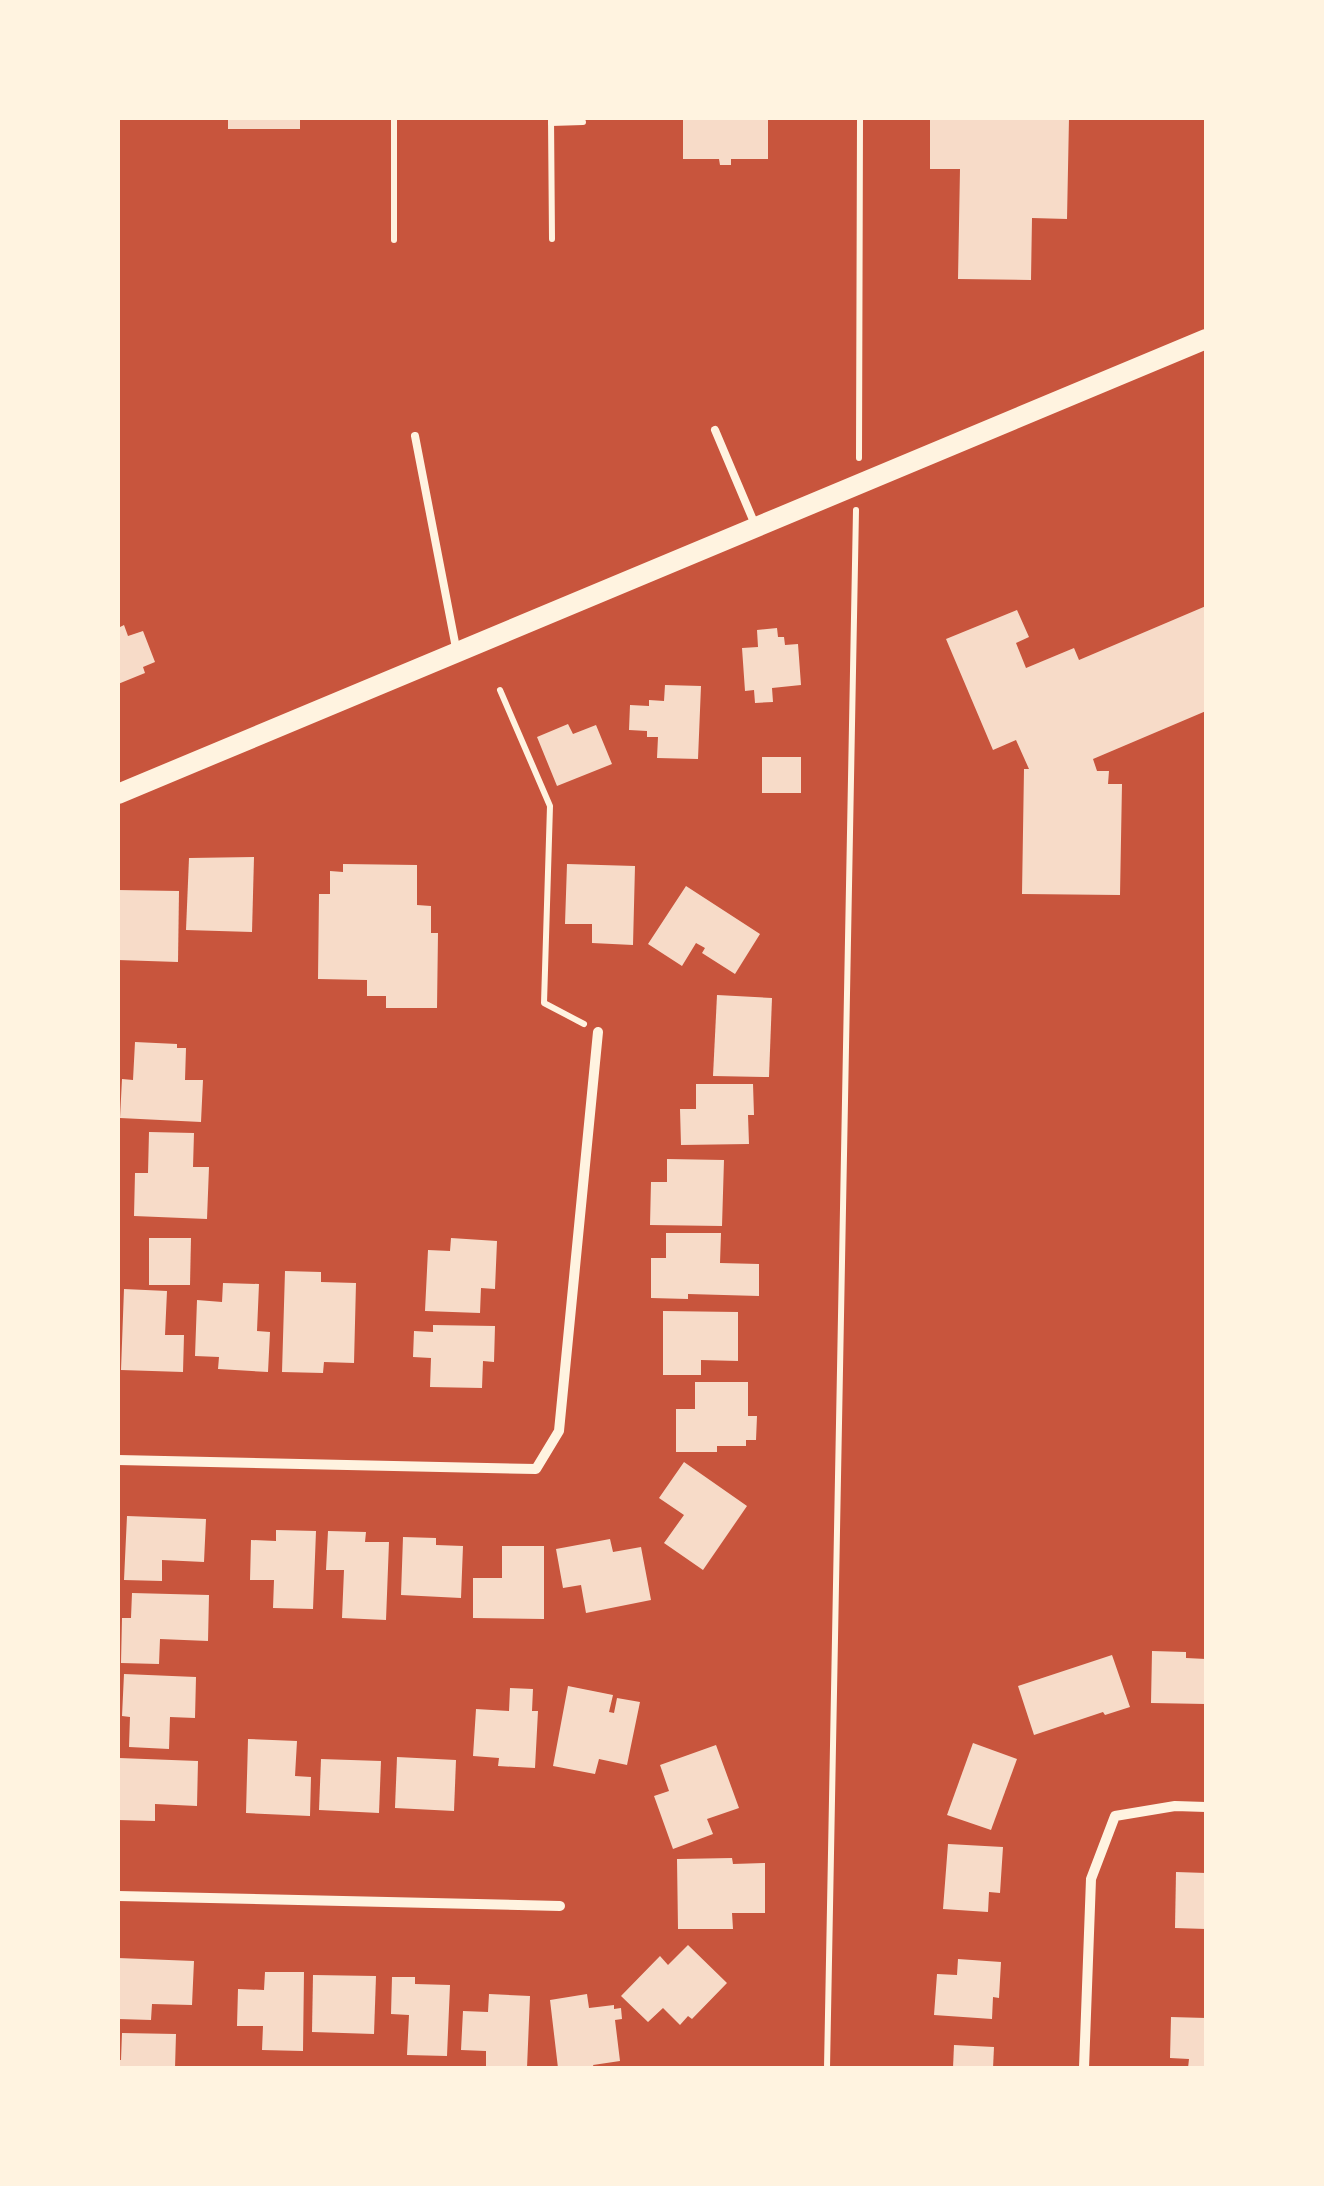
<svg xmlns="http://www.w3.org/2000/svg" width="1324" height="2186" font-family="'PT Sans',sans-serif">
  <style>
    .building { fill: #f7dbc8 }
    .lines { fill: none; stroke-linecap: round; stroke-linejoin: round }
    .path { stroke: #fff3e0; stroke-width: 6 }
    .service { stroke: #fff3e0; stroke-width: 8 }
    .minor { stroke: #fff3e0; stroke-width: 10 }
    .secondary { stroke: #fff3e0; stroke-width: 20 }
  </style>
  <rect width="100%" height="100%" fill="#c8553d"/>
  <g class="building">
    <rect x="228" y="118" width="72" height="11"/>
    <path d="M 683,118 L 768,118 L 768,159 L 731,159 L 731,165 L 720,165 L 719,159 L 683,159 Z"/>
    <path d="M 930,118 L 1069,118 L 1067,219 L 1032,218 L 1031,280 L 958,279 L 960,169 L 930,169 Z"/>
    <path d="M 1206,606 L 1206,711 L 1093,759 L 1097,771 L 1109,771 L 1108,784 L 1122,784 L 1120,895 L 1022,894 L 1024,769 L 1029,769 L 1016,740 L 993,750 L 946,639 L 1017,610 L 1029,637 L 1016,643 L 1026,668 L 1074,648 L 1079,660 Z"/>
    <path d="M 124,625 L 128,636 L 143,631 L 155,662 L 143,667 L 145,673 L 118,684 L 118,628 Z"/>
    <path d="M 777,628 L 778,637 L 784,637 L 785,645 L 798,644 L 801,685 L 772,688 L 773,702 L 755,703 L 754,690 L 745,691 L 742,648 L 758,647 L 757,630 Z"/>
    <path d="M 665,685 L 701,686 L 698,759 L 657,758 L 658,737 L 647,737 L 647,731 L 629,730 L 630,705 L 649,706 L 649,700 L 664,701 Z"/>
    <path d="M 568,724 L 573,734 L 596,725 L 612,764 L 557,786 L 537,737 Z"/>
    <rect x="762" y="757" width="39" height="36"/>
    <path d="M 254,857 L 252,932 L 186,930 L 189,858 Z"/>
    <path d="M 343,864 L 417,865 L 417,905 L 431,906 L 431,933 L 438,933 L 437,1008 L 386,1008 L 386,996 L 367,996 L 367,980 L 318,979 L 319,894 L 330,894 L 330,871 L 343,872 Z"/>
    <path d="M 567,864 L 635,866 L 633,945 L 592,943 L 592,924 L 565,924 Z"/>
    <path d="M 686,886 L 760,934 L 735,974 L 702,953 L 705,948 L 696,943 L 682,966 L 648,944 Z"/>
    <path d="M 118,890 L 179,891 L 178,962 L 118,960 Z"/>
    <path d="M 717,995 L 772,998 L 769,1077 L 713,1076 Z"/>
    <path d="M 135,1042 L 177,1044 L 177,1048 L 186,1048 L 185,1080 L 203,1080 L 201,1122 L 120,1118 L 122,1079 L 133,1080 Z"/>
    <path d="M 696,1084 L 753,1084 L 754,1115 L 748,1115 L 749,1144 L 681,1145 L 680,1109 L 696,1109 Z"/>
    <path d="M 149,1132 L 194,1133 L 193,1167 L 209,1167 L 207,1219 L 134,1216 L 135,1173 L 148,1173 Z"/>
    <path d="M 667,1159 L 724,1160 L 722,1226 L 650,1225 L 651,1182 L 667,1182 Z"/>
    <path d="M 666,1233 L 721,1233 L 720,1263 L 759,1264 L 759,1296 L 688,1294 L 688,1299 L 651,1298 L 651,1258 L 666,1258 Z"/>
    <path d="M 149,1238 L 191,1238 L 190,1285 L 149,1285 Z"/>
    <path d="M 451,1238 L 497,1241 L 495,1289 L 481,1288 L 480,1313 L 425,1311 L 428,1250 L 450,1251 Z"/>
    <path d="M 285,1271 L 321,1272 L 321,1282 L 356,1283 L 354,1363 L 324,1362 L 323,1373 L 282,1372 Z"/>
    <path d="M 223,1283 L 259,1284 L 257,1331 L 270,1332 L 268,1372 L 218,1369 L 219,1357 L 195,1356 L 197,1300 L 222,1302 Z"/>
    <path d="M 124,1289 L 167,1291 L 165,1335 L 184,1335 L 183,1372 L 121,1370 Z"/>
    <path d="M 663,1311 L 738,1312 L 738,1361 L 701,1360 L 701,1375 L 663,1375 Z"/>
    <path d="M 433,1325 L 495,1326 L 494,1362 L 483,1361 L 482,1388 L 430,1387 L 431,1358 L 413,1357 L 414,1331 L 433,1332 Z"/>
    <path d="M 695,1382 L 748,1382 L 748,1416 L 757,1416 L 756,1440 L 746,1440 L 746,1446 L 717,1446 L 717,1452 L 676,1452 L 676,1409 L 695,1409 Z"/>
    <path d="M 684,1462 L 747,1506 L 703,1570 L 664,1543 L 684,1515 L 659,1498 Z"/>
    <path d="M 127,1516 L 206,1519 L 204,1562 L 162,1560 L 162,1581 L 124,1580 Z"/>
    <path d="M 276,1530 L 316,1531 L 313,1609 L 273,1608 L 274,1580 L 250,1580 L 251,1540 L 276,1541 Z"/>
    <path d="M 328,1531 L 366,1532 L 365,1542 L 389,1542 L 386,1620 L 342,1618 L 344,1570 L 326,1570 Z"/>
    <path d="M 403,1537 L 436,1538 L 436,1545 L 463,1546 L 461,1598 L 401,1595 Z"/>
    <path d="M 610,1539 L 613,1552 L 641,1547 L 651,1600 L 586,1613 L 581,1585 L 563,1588 L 556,1549 Z"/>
    <path d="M 502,1546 L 544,1546 L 544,1619 L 473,1618 L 473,1578 L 502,1578 Z"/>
    <path d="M 132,1593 L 209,1595 L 208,1641 L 160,1639 L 159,1664 L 121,1663 L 122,1618 L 131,1618 Z"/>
    <path d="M 1152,1651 L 1186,1652 L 1186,1658 L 1206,1659 L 1206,1704 L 1151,1703 Z"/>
    <path d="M 1112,1655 L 1130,1707 L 1105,1715 L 1103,1712 L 1034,1735 L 1018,1686 Z"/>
    <path d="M 124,1674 L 196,1677 L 195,1718 L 170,1717 L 169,1749 L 129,1747 L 130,1717 L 122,1716 Z"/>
    <path d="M 568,1686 L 613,1695 L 609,1712 L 614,1713 L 617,1698 L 640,1702 L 627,1765 L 599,1759 L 595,1774 L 553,1766 Z"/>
    <path d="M 510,1688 L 533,1689 L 532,1711 L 538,1711 L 535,1768 L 498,1766 L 499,1758 L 473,1756 L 476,1709 L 509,1711 Z"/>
    <path d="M 248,1739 L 297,1741 L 295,1776 L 311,1777 L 310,1816 L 246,1813 Z"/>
    <path d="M 973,1743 L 1017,1759 L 991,1830 L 947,1815 Z"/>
    <path d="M 716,1745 L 739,1808 L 707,1819 L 713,1834 L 673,1849 L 654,1796 L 669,1791 L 660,1765 Z"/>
    <path d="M 397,1757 L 456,1760 L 454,1811 L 395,1808 Z"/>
    <path d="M 119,1758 L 198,1761 L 197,1806 L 155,1804 L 155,1821 L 118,1820 Z"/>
    <path d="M 321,1759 L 381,1761 L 379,1813 L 319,1810 Z"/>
    <path d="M 948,1844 L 1003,1847 L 1000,1893 L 989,1892 L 988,1912 L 943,1909 Z"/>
    <path d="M 732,1858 L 733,1864 L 765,1863 L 765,1913 L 732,1913 L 733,1929 L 678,1929 L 677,1859 Z"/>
    <path d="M 1176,1872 L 1206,1873 L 1206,1929 L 1175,1928 Z"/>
    <path d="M 688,1945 L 727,1983 L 692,2019 L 688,2016 L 680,2025 L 663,2008 L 648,2022 L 621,1996 L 660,1956 L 668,1965 Z"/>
    <path d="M 118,1958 L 194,1961 L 192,2005 L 152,2004 L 151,2020 L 118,2019 Z"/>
    <path d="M 958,1959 L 1001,1962 L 999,1998 L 993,1997 L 992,2019 L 934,2015 L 937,1974 L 957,1975 Z"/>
    <path d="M 265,1972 L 304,1972 L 303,2051 L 262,2050 L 263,2026 L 237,2026 L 238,1989 L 264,1990 Z"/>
    <path d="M 313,1975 L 376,1976 L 374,2034 L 312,2032 Z"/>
    <path d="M 392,1977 L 415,1977 L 415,1984 L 450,1985 L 447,2056 L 407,2055 L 409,2015 L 391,2014 Z"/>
    <path d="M 489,1994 L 530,1996 L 527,2068 L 486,2068 L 486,2051 L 461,2050 L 463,2011 L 488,2012 Z"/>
    <path d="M 587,1994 L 589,2008 L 614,2005 L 614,2009 L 621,2008 L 622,2019 L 615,2020 L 620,2061 L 593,2065 L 594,2068 L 558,2068 L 550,2000 Z"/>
    <path d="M 1171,2017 L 1206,2018 L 1206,2068 L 1188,2068 L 1189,2059 L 1170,2058 Z"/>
    <path d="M 122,2033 L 176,2034 L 175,2068 L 118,2068 L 118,2060 L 121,2060 Z"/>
    <path d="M 954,2045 L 994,2047 L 993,2068 L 953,2068 Z"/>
  </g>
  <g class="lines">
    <g class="path">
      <path d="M 394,118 L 394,240"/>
      <path d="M 551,118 L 552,239"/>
      <path d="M 551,123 L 583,122"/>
      <path d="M 859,458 L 860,118"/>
      <path d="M 500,690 L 550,806 L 544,1003 L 584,1024"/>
      <path d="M 827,2068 L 856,510"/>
    </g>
    <g class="service">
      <path d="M 715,430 L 756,527"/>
      <path d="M 415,436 L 456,648"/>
    </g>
    <g class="minor">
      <path d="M 118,1460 L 536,1469 L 559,1431 L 598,1032"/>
      <path d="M 118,1896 L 560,1906"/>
      <path d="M 1084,2068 L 1091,1879 L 1115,1816 L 1175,1806 L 1206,1807"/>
    </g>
    <path class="secondary" d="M 118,794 L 1206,339"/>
  </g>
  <rect width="1324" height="2186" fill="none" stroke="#fff3e0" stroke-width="240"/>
</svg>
